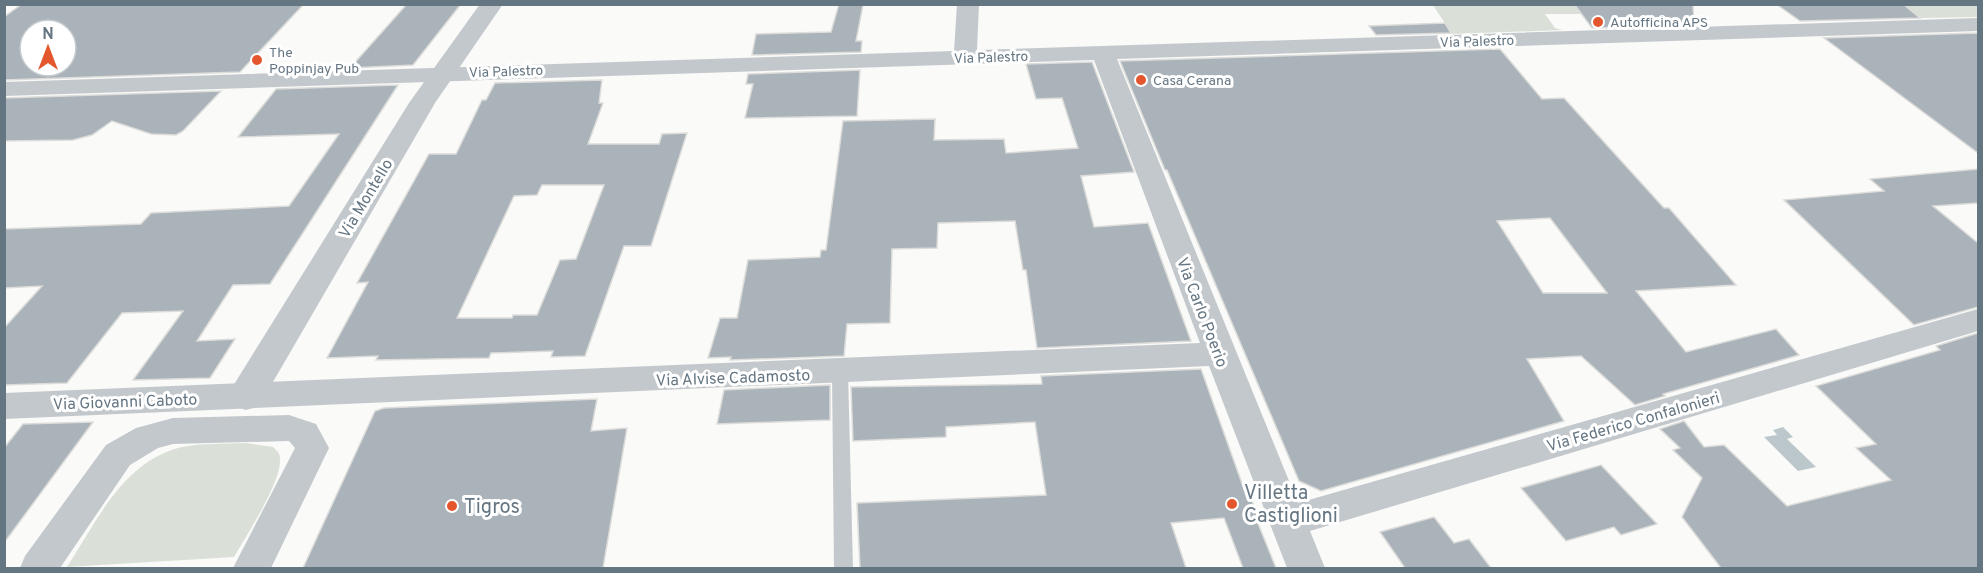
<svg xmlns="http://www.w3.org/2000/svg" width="1983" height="573" font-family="Overpass,sans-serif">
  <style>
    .green { fill: #dadfd7 }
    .water { fill: #bbc7cb }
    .building { fill: #aab3b9; stroke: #dcdcda; stroke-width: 1.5; fill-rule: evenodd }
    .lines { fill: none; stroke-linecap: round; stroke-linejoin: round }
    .service { fill: #c3c8cc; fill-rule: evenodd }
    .minor { fill: #c3c8cc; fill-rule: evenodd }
    .tertiary { fill: #c3c8cc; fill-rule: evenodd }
    .poi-dot { fill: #e4572e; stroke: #fff; stroke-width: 2 }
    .labels { text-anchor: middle; stroke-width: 6; stroke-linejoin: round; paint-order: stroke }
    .far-poi-label { font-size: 14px; fill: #657683; stroke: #fff; text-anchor: start }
    .far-street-label { font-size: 14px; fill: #657683; stroke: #fff }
    .street-label { font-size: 16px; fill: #657683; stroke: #fff }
    .near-poi-label { font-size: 20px; fill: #657683; stroke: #fff; text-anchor: start }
  </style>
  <rect width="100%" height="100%" fill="#fafaf8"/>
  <g class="green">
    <path d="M 1433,5 L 1574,5 L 1581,14 L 1545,14 L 1555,28 L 1562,30 L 1452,34 Z"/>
    <path d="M 1903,5 L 1978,5 L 1978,17 L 1921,18 Z"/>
    <path d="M 246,443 L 273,447 C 277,451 280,453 280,459 C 282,481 246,536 234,557 L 67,567 C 97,521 123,461 182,447 C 202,443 225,444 246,443 Z"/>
  </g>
  <path class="water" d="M 1783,427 L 1793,437 L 1787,439 L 1816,467 L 1798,471 L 1764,437 L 1777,435 L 1773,430 Z"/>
  <g class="building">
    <path d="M 22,4 L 304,4 L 240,72 L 4,80 L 4,17 ZM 30,30 L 66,30 L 66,66 L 30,66 Z"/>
    <path d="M 407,4 L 461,4 L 413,65 L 350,68 Z"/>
    <path d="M 839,4 L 863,5 L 856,41 L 862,41 L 861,52 L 752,55 L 756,34 L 831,32 Z"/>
    <path d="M 1574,4 L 1693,4 L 1694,25 L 1592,28 Z"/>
    <path d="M 1776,4 L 1903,4 L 1920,18 L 1800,21 Z"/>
    <path d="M 1445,23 L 1451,33 L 1376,35 L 1369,26 Z"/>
    <path d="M 1978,33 L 1978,153 L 1824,38 Z"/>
    <path d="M 1500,49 L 1542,99 L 1564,98 L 1664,208 L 1669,208 L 1736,285 L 1636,291 L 1686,352 L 1776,329 L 1799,355 L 1663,394 L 1665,396 L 1635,405 L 1581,356 L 1527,359 L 1564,421 L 1321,491 L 1299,481 L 1167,170 L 1165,170 L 1120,61 ZM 1550,218 L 1607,293 L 1543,293 L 1497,221 Z"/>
    <path d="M 1092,62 L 1134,172 L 1081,176 L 1094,227 L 1148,223 L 1191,341 L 1037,348 L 1026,270 L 1023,270 L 1015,221 L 938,223 L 937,248 L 892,249 L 890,323 L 847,324 L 844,356 L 730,360 L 731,357 L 708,358 L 720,318 L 737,318 L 748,260 L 820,257 L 821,250 L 826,250 L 843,121 L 935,119 L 934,140 L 1004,139 L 1006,153 L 1078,148 L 1062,98 L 1036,99 L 1026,64 Z"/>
    <path d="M 860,70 L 857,116 L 745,118 L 753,84 L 746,84 L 748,74 Z"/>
    <path d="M 602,80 L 599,103 L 603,103 L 588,144 L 659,144 L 662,134 L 687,133 L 651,246 L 624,246 L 585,356 L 551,357 L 553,351 L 491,353 L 489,358 L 376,360 L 378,356 L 327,358 L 368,282 L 357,283 L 429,154 L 456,154 L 482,100 L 486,100 L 495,83 ZM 542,185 L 604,185 L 576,259 L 560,260 L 537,315 L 513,315 L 512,318 L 457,318 L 514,196 L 537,195 Z"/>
    <path d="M 398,85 L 270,284 L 233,285 L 197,341 L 235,339 L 210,378 L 133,380 L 183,311 L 122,313 L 67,383 L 4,385 L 4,328 L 42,286 L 4,288 L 4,229 L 141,224 L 151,213 L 289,206 L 339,134 L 238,137 L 276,89 Z"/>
    <path d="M 221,91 L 183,131 L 176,135 L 151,134 L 112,121 L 92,135 L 73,140 L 4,141 L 4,98 Z"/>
    <path d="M 1978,169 L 1978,203 L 1933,206 L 1978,243 L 1978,307 L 1914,325 L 1784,200 L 1884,191 L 1870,179 Z"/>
    <path d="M 1978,333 L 1978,568 L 1721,568 L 1682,517 L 1702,478 L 1673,450 L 1680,448 L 1660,429 L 1684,421 L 1704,447 L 1724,445 L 1787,506 L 1891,480 L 1856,448 L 1876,444 L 1816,386 L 1940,350 L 1936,346 Z"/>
    <path d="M 1201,369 L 1244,489 L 1248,488 L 1257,516 L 1255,516 L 1276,568 L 1243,568 L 1224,518 L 1171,523 L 1186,568 L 860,568 L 857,503 L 1046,495 L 1035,422 L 946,427 L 946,437 L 853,441 L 851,387 L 1042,384 L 1041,376 Z"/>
    <path d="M 830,385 L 830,420 L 717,424 L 724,390 Z"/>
    <path d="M 597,399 L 591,431 L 627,428 L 603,568 L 303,568 L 375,411 L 384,408 Z"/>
    <path d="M 93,422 L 4,543 L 4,448 L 23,424 Z"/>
    <path d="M 1601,465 L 1657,524 L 1621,535 L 1614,527 L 1566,541 L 1521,488 Z"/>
    <path d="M 1434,517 L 1454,543 L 1469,539 L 1491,568 L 1405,568 L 1380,532 Z"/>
  </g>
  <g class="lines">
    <path class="service" d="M 840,366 L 846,368 L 848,372 L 853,568 L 834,568 L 832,372 L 834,368 Z"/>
    <g class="minor">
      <path d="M 957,4 L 979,4 L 977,50 L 1978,18 L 1978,31 L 1117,59 L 1298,503 L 1978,309 L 1978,331 L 1310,531 L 1325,568 L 1287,568 L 1209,366 L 4,419 L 4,393 L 1200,343 L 1094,60 L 4,96 L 4,82 L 954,51 Z"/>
      <path d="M 289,415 L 316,424 L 329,448 L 271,568 L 233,568 L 295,448 L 289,441 L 173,444 L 158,448 L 130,465 L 60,568 L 20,568 L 25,556 L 106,445 L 136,428 L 173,418 Z"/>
    </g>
    <path class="tertiary" d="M 480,4 L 503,4 L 435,103 L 259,406 L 246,410 L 233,406 L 228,396 L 233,386 L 409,103 Z"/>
  </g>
  <g class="poi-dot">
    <circle cx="1598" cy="22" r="6"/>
    <circle cx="257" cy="60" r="6"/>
    <circle cx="1141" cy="80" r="6"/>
    <circle cx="1232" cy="504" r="6"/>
    <circle cx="452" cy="506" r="6"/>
  </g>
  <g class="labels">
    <g class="far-poi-label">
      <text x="1610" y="27">Autofficina APS</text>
      <text x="269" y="57">The<tspan x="269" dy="16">Poppinjay Pub</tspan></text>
      <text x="1153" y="85">Casa Cerana</text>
    </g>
    <g class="far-street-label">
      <text transform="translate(1477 41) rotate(-2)" y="5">Via Palestro</text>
      <text transform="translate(991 57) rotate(-2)" y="5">Via Palestro</text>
      <text transform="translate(506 71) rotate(-2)" y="5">Via Palestro</text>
    </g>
    <g class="street-label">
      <text transform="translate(365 198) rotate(-59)" y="6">Via Montello</text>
      <text transform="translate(1203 312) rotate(69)" y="6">Via Carlo Poerio</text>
      <text transform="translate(733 377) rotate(-2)" y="6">Via Alvise Cadamosto</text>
      <text transform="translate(125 401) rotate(-2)" y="6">Via Giovanni Caboto</text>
      <text transform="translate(1633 421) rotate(-16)" y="6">Via Federico Confalonieri</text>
    </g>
    <g class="near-poi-label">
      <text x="1244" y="499">Villetta<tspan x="1244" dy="23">Castiglioni</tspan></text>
      <text x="464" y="513">Tigros</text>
    </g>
  </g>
  <rect width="1983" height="573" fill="none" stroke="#657683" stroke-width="12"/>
  <g transform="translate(48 48)"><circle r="28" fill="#ffffff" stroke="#c1c8cd" stroke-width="1.5"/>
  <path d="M0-4.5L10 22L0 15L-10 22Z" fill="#e4572e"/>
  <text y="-9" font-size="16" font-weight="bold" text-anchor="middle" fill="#657683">N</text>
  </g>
</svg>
